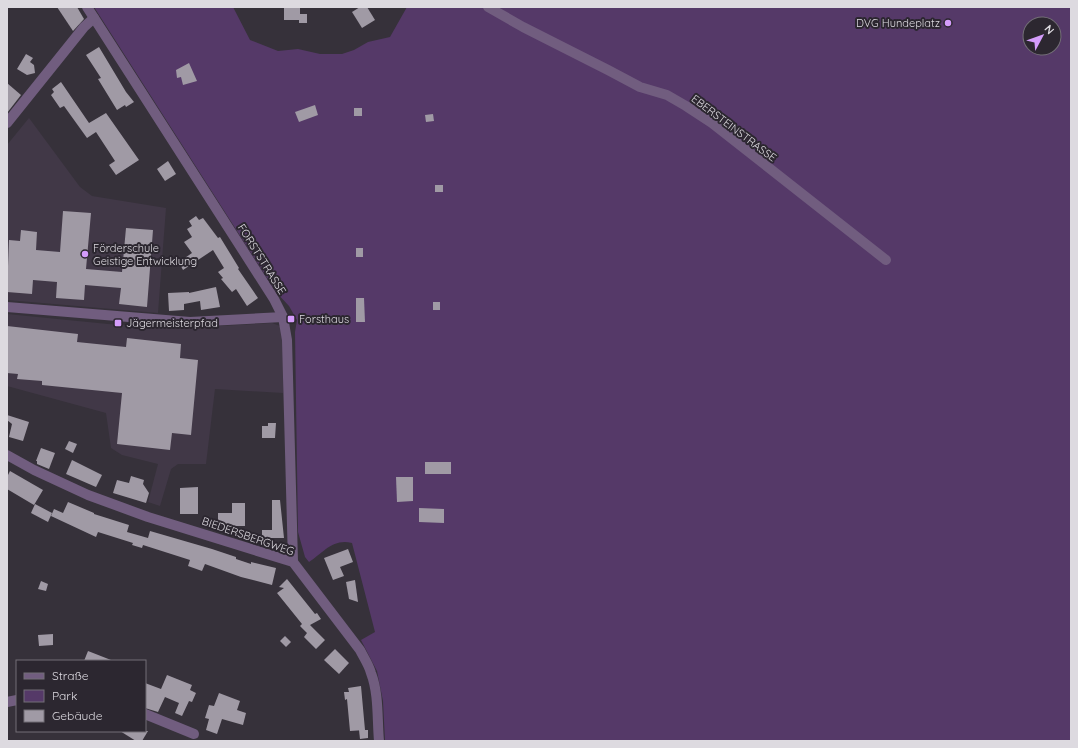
<svg xmlns="http://www.w3.org/2000/svg" width="1078" height="748" font-family="Quicksand,sans-serif">
  <style>
    .built { fill: #413847 }
    .green { fill: #553968; fill-rule: evenodd }
    .building { fill: #a09aa5 }
    .lines { fill: none; stroke-linecap: round; stroke-linejoin: round }
    .minor { stroke: #715d7f; stroke-width: 10 }
    .poi-dot { fill: #d49cfb; stroke: #2c2730; stroke-width: 1.5 }
    .labels { text-anchor: middle; stroke-width: 4; stroke-linejoin: round; paint-order: stroke }
    .poi-label { font-size: 11px; fill: #dddae0; stroke: #2c2730; text-anchor: start }
    .street-label { font-size: 11px; fill: #dddae0; stroke: #2c2730 }
  </style>
  <rect width="100%" height="100%" fill="#36313a"/>
  <g class="built">
    <path d="M 29,118 L 80,187 L 92,196 L 166,208 L 158,313 L 7,300 L 7,145 Z"/>
    <path d="M 7,314 L 108,324 L 184,328 L 272,323 L 280,326 L 284,331 L 283,393 L 215,389 L 206,464 L 178,464 L 171,469 L 160,506 L 148,502 L 158,464 L 122,455 L 111,448 L 106,413 L 7,386 Z"/>
  </g>
  <path class="green" d="M 94,7 L 233,7 L 250,40 L 278,51 L 298,49 L 320,54 L 342,54 L 354,50 L 368,42 L 390,37 L 407,7 L 1071,7 L 1071,741 L 385,741 L 383,701 L 377,671 L 361,640 L 375,632 L 352,543 C 333,538 323,553 309,562 L 305,557 L 298,532 L 295,332 L 297,320 L 289,306 L 276,292 ZM 1030,24 L 1054,24 L 1054,48 L 1030,48 Z"/>
  <g class="building">
    <path d="M 57,7 L 77,7 L 84,19 L 73,31 Z"/>
    <path d="M 284,7 L 300,7 L 300,14 L 307,14 L 307,23 L 299,23 L 299,20 L 284,20 Z"/>
    <path d="M 360,7 L 367,7 L 375,20 L 362,28 L 352,12 Z"/>
    <path d="M 99,47 L 126,92 L 134,102 L 126,107 L 125,105 L 117,110 L 98,79 L 101,78 L 86,55 Z"/>
    <path d="M 26,54 L 33,58 L 30,62 L 34,65 L 35,73 L 27,75 L 17,69 Z"/>
    <path d="M 189,63 L 197,81 L 183,85 L 181,77 L 177,78 L 176,70 Z"/>
    <path d="M 61,82 L 89,123 L 106,113 L 139,160 L 116,175 L 109,165 L 115,161 L 96,132 L 87,138 L 64,106 L 60,108 L 51,95 L 54,92 L 52,89 Z"/>
    <path d="M 7,83 L 21,95 L 7,113 Z"/>
    <path d="M 315,105 L 318,115 L 299,122 L 295,112 Z"/>
    <rect x="354" y="108" width="8" height="8"/>
    <path d="M 433,114 L 434,121 L 426,122 L 425,115 Z"/>
    <path d="M 168,161 L 176,174 L 165,181 L 157,169 Z"/>
    <rect x="435" y="185" width="8" height="7"/>
    <path d="M 63,211 L 91,213 L 86,269 L 122,272 L 126,228 L 153,230 L 147,307 L 119,304 L 121,288 L 85,285 L 84,300 L 56,298 L 57,282 L 33,280 L 32,294 L 7,292 L 9,240 L 20,241 L 21,230 L 37,232 L 36,250 L 60,252 Z"/>
    <path d="M 196,216 L 199,220 L 203,218 L 218,238 L 220,237 L 239,268 L 238,269 L 258,298 L 247,306 L 236,289 L 232,292 L 221,279 L 223,278 L 218,272 L 224,268 L 213,250 L 183,270 L 179,262 L 192,253 L 184,242 L 192,237 L 187,229 L 192,226 L 189,221 Z"/>
    <rect x="356" y="248" width="7" height="9"/>
    <path d="M 216,287 L 220,307 L 201,310 L 200,301 L 184,304 L 184,310 L 169,311 L 168,293 L 189,292 L 189,293 Z"/>
    <path d="M 356,298 L 364,298 L 365,322 L 356,322 Z"/>
    <rect x="433" y="302" width="7" height="8"/>
    <path d="M 7,326 L 78,334 L 77,342 L 126,347 L 127,338 L 181,344 L 180,358 L 198,360 L 191,435 L 172,433 L 170,450 L 117,444 L 122,393 L 42,385 L 42,381 L 17,379 L 18,374 L 7,373 Z"/>
    <path d="M 7,415 L 29,422 L 23,441 L 9,437 L 12,424 L 7,420 Z"/>
    <path d="M 268,423 L 276,423 L 275,438 L 262,438 L 262,426 L 268,426 Z"/>
    <path d="M 69,441 L 77,444 L 73,453 L 65,449 Z"/>
    <path d="M 41,448 L 55,453 L 49,469 L 37,464 L 37,461 L 36,461 Z"/>
    <path d="M 72,460 L 102,475 L 96,487 L 66,474 Z"/>
    <rect x="425" y="462" width="26" height="12"/>
    <path d="M 10,471 L 43,490 L 34,505 L 7,489 L 7,477 Z"/>
    <path d="M 131,476 L 144,480 L 143,484 L 149,493 L 146,503 L 113,493 L 117,480 L 129,483 Z"/>
    <path d="M 396,477 L 413,477 L 413,501 L 397,502 Z"/>
    <path d="M 198,487 L 198,514 L 180,514 L 180,488 Z"/>
    <path d="M 272,500 L 280,500 L 284,538 L 262,538 L 262,530 L 272,530 Z"/>
    <path d="M 68,502 L 94,513 L 94,514 L 129,525 L 127,532 L 148,538 L 150,531 L 212,549 L 236,557 L 236,559 L 251,564 L 251,562 L 276,568 L 272,585 L 241,577 L 205,564 L 202,571 L 188,566 L 190,560 L 143,545 L 142,548 L 132,545 L 133,543 L 98,532 L 96,537 L 51,516 L 54,509 L 63,513 Z"/>
    <path d="M 232,503 L 245,503 L 245,526 L 218,526 L 218,513 L 232,513 Z"/>
    <path d="M 35,504 L 52,513 L 48,522 L 31,513 Z"/>
    <path d="M 419,508 L 444,509 L 444,523 L 419,522 Z"/>
    <path d="M 348,549 L 353,562 L 340,567 L 344,576 L 333,580 L 324,558 Z"/>
    <path d="M 287,579 L 315,614 L 317,613 L 321,619 L 310,625 L 325,640 L 316,649 L 304,637 L 307,633 L 300,626 L 302,624 L 277,593 L 284,588 L 279,587 Z"/>
    <path d="M 355,580 L 358,602 L 349,599 L 346,582 Z"/>
    <path d="M 41,581 L 48,584 L 46,591 L 38,589 Z"/>
    <path d="M 53,634 L 53,645 L 39,646 L 38,635 Z"/>
    <path d="M 285,636 L 291,642 L 286,647 L 280,641 Z"/>
    <path d="M 335,649 L 349,663 L 339,674 L 324,660 Z"/>
    <path d="M 88,651 L 111,660 L 111,661 L 84,661 Z"/>
    <path d="M 167,675 L 192,685 L 190,690 L 196,693 L 192,702 L 189,701 L 182,716 L 175,713 L 179,703 L 165,697 L 158,712 L 145,708 L 145,683 L 161,689 Z"/>
    <path d="M 361,686 L 365,730 L 350,731 L 347,699 L 345,700 L 344,692 L 349,692 L 348,688 Z"/>
    <path d="M 219,693 L 240,701 L 237,710 L 246,713 L 243,725 L 222,719 L 217,734 L 206,730 L 209,719 L 205,718 L 209,705 L 214,706 Z"/>
    <path d="M 359,730 L 368,730 L 368,738 L 360,739 Z"/>
    <path d="M 120,731 L 148,731 L 142,741 L 136,741 Z"/>
  </g>
  <g class="lines">
    <g class="minor">
      <path d="M 87,7 L 274,299 L 283,317 L 287,340 L 293,562"/>
      <path d="M 488,7 L 523,27 L 608,70 L 640,87 L 667,95 L 686,106 L 712,123 L 886,260"/>
      <path d="M 7,123 L 84,27 L 94,18"/>
      <path d="M 7,307 L 190,322 L 283,317"/>
      <path d="M 7,455 L 34,470 L 88,495 L 148,517 L 293,562 L 360,650 C 364,658 369,665 371,673 C 379,694 377,719 379,741"/>
      <path d="M 7,702 L 17,700"/>
      <path d="M 145,714 L 194,734"/>
    </g>
  </g>
  <g class="poi-dot">
    <circle cx="948" cy="23" r="4"/>
    <circle cx="85" cy="254" r="4"/>
    <rect x="287" y="315" width="8" height="8" rx="2"/>
    <rect x="114" y="319" width="8" height="8" rx="2"/>
  </g>
  <g class="labels">
    <g class="poi-label">
      <text x="940" y="27" text-anchor="end">DVG Hundeplatz</text>
      <text x="93" y="252">Förderschule<tspan x="93" dy="13">Geistige Entwicklung</tspan></text>
      <text x="299" y="323">Forsthaus</text>
      <text x="126" y="327">Jägermeisterpfad</text>
    </g>
    <g class="street-label">
      <text transform="translate(734 128) rotate(37)" y="4">EBERSTEINSTRASSE</text>
      <text transform="translate(262 259) rotate(58)" y="4">FORSTSTRASSE</text>
      <text transform="translate(248 536) rotate(19)" y="4">BIEDERSBERGWEG</text>
    </g>
  </g>
  <rect width="1078" height="748" fill="none" stroke="#dddae0" stroke-width="16"/>
  <rect x="16" y="660" width="130" height="72" fill="#2c2730" stroke="#736f76"/>
  <rect x="24" y="673" width="20" height="6" fill="#715d7f" stroke="#736f76"/>
  <text x="52" y="680" font-size="12" fill="#dddae0">Straße</text>
  <rect x="24" y="690" width="20" height="12" fill="#553968" stroke="#736f76"/>
  <text x="52" y="700" font-size="12" fill="#dddae0">Park</text>
  <rect x="24" y="710" width="20" height="12" fill="#a09aa5" stroke="#736f76"/>
  <text x="52" y="720" font-size="12" fill="#dddae0">Gebäude</text>
  <g transform="translate(1042 36) rotate(49)"><circle r="19" fill="#2c2730" stroke="#736f76"/>
  <path d="M0-3L7 15L0 10L-7 15Z" fill="#d49cfb"/>
  <text y="-6" font-size="11" font-weight="bold" text-anchor="middle" fill="#dddae0">N</text>
  </g>
</svg>
